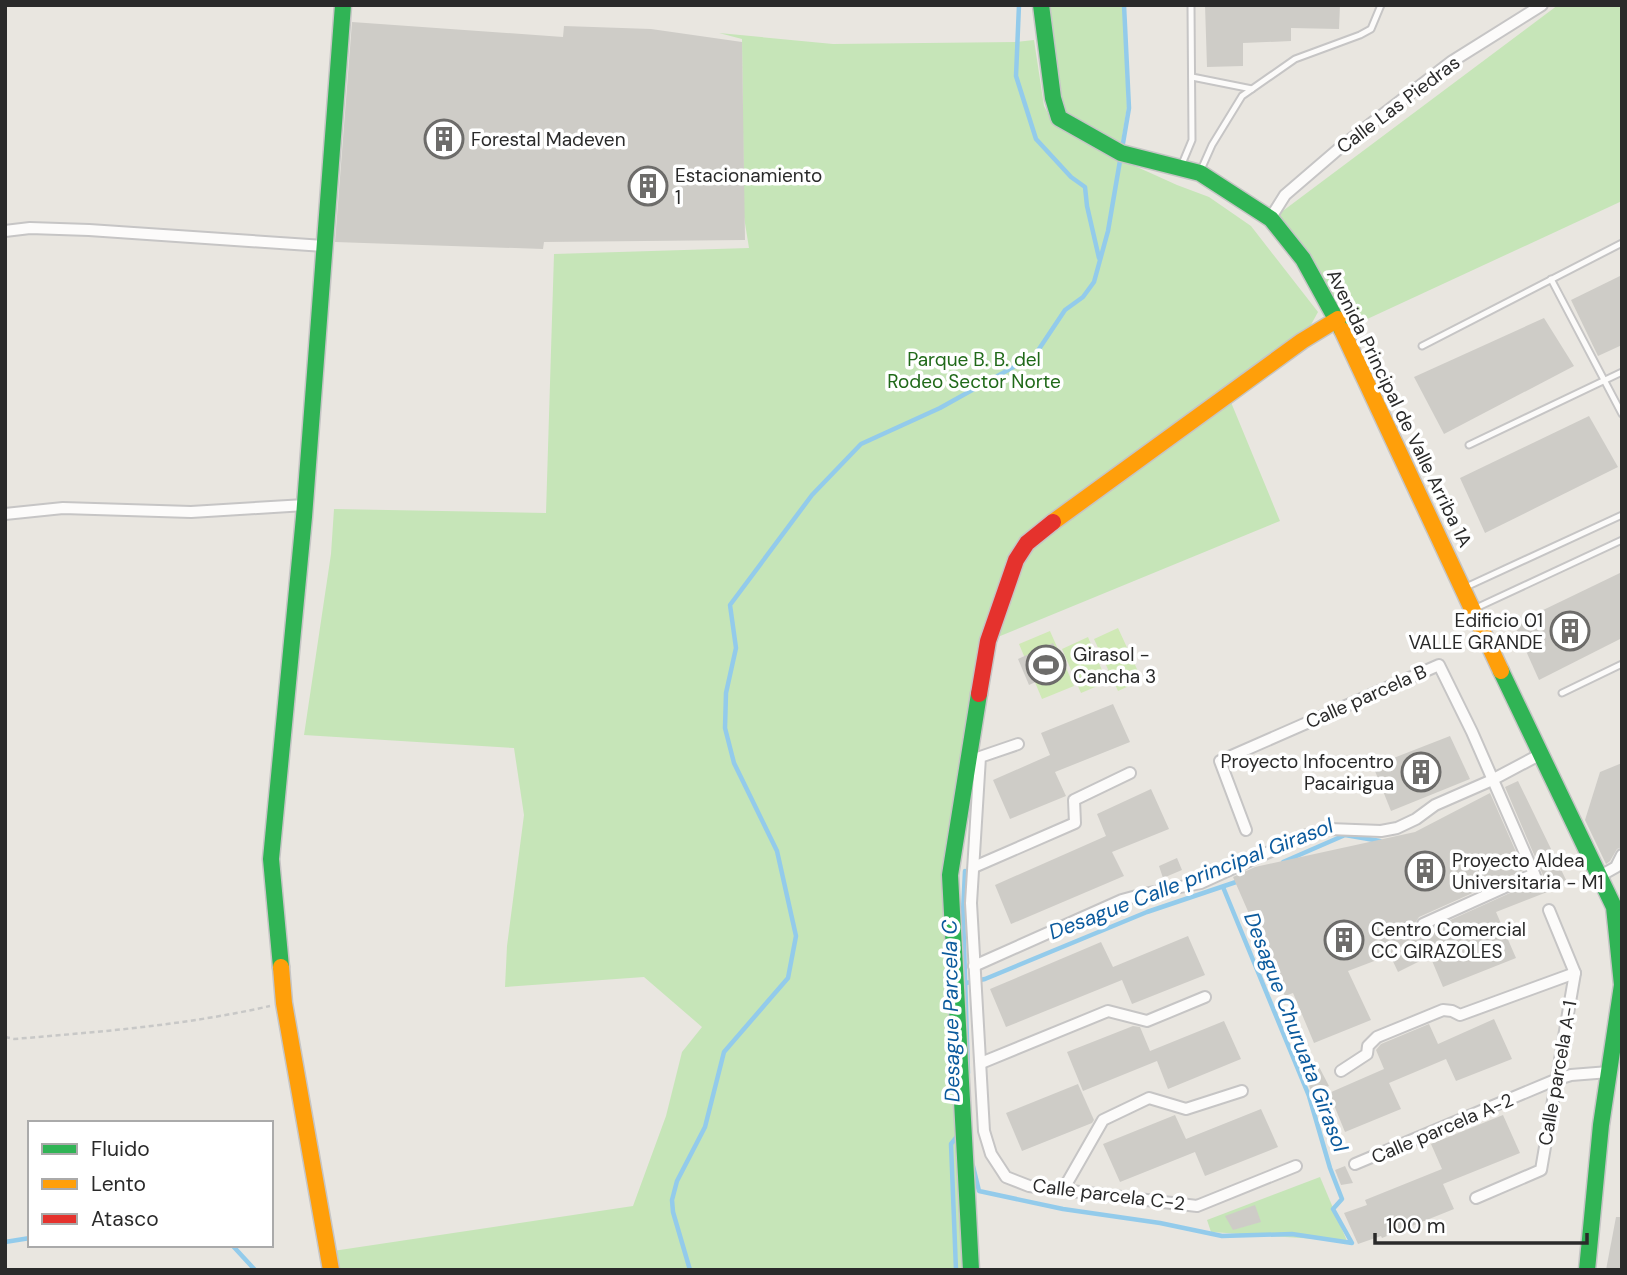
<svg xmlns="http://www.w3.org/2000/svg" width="1627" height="1275" font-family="'DM Sans',sans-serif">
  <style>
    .green { fill: #c6e5b8 }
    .pitch { fill: #d0e9b6 }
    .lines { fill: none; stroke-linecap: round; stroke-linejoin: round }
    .stream { stroke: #93cbeb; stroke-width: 4.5 }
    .building { fill: #ceccc7 }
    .lane-casing { stroke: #c6c5c5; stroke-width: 9 }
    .street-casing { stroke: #c6c5c5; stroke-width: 14 }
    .fast-casing { stroke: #c6c5c5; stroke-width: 19 }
    .slow-casing { stroke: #c6c5c5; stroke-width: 19 }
    .jam-casing { stroke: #c6c5c5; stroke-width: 19 }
    .path { stroke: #c8c8c7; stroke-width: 2.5; stroke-dasharray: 5 3.5; stroke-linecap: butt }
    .lane { stroke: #fcfbfa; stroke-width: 5 }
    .street { stroke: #fcfbfa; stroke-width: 10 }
    .fast { stroke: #30b455; stroke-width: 16 }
    .slow { stroke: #ff9f0a; stroke-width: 16 }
    .jam { stroke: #e5322d; stroke-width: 16 }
    .labels { text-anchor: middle; stroke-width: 7; stroke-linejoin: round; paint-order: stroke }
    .street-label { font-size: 19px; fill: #2a2a2a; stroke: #fff }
    .poi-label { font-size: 19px; fill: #2a2a2a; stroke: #fff; text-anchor: start }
    .park-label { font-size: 19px; fill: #206919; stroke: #fff }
    .water-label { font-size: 21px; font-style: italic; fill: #0b5a9d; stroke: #fff }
  </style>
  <rect width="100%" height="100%" fill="#e9e6e0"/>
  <g class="green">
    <path d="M 1046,5 L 1123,5 L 1127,107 L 1120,149 L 1061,117 Z"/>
    <path d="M 1558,5 L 1622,5 L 1622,201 L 1350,327 L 1276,216 Z"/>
    <path d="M 719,33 L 833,44 L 1016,42 L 1034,40 L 1044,106 L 1053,123 L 1115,157 L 1177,185 L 1209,197 L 1251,226 L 1318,312 L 1302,341 L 1228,395 L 1280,521 L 988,641 L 956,885 L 971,1270 L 337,1270 L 333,1251 L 633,1206 L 666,1116 L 682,1052 L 702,1027 L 644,977 L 505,987 L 507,946 L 524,815 L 514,748 L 304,735 L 331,554 L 334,509 L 546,513 L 554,254 L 749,248 L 744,217 L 742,39 Z"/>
    <path d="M 1320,1177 L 1347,1241 L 1211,1232 L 1207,1220 Z"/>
  </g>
  <g class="pitch">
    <path d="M 1118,628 L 1142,680 L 1118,691 L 1094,639 Z"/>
    <path d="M 1050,631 L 1074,686 L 1042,699 L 1019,644 Z"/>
    <path d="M 1088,637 L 1107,682 L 1081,693 L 1062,649 Z"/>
  </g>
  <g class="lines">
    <g class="stream">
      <path d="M 1019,5 L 1016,76 L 1036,139 L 1071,177 L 1085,187 L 1087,206 L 1099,258"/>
      <path d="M 1283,862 L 1345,835 L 1380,841"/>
      <path d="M 965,871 L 963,912 L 968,1073"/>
      <path d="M 966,983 L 985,979 L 1147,912 L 1239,881"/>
      <path d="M 973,1166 L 979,1191 L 1063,1209 L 1160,1223 L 1222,1236 L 1292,1234 L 1352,1243 L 1333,1209 L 1342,1199 L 1330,1168 L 1309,1096 L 1223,887"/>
      <path d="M 5,1242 L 30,1238"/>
      <path d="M 232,1245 L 255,1270"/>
      <path d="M 690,1270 L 673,1212 L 672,1200 L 677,1181 L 705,1127 L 724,1052 L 788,978 L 796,936 L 777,851 L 734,763 L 725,728 L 726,693 L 736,648 L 730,605 L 812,495 L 861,444 L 940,408 L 1035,355 L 1065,310 L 1083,297 L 1094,282 L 1108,231 L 1129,108 L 1124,5"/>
      <path d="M 956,1270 L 951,1144 L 959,1134"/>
    </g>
  </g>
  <g class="building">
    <path d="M 1205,5 L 1340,5 L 1339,29 L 1291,28 L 1291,41 L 1243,43 L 1243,66 L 1207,67 Z"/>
    <path d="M 352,22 L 563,37 L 564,26 L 651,29 L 742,42 L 745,240 L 544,242 L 543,249 L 335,242 Z"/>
    <path d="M 1622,275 L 1622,345 L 1598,356 L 1571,300 Z"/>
    <path d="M 1544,318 L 1574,366 L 1444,434 L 1414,377 Z"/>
    <path d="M 1589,416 L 1618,467 L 1485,533 L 1460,478 Z"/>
    <path d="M 1622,572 L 1622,638 L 1539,680 L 1514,624 Z"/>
    <path d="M 1053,643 L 1064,669 L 1029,685 L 1018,659 Z"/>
    <path d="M 1113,704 L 1130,742 L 1055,772 L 1066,796 L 1010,819 L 993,780 L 1050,755 L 1041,733 Z"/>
    <path d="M 1450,736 L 1470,779 L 1391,811 L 1373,766 Z"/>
    <path d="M 1622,763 L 1622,847 L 1617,849 L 1610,861 L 1606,864 L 1585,820 L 1600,772 Z"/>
    <path d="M 1518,781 L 1568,884 L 1496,912 L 1516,958 L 1443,987 L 1430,956 L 1398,972 L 1390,955 L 1348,971 L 1371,1020 L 1314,1043 L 1293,993 L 1285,996 L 1233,877 L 1255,867 L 1415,832 L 1490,793 L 1524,870 L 1419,917 L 1415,923 L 1416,928 L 1422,932 L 1426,931 L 1530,884 L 1536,891 L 1545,887 L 1545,880 L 1505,787 Z"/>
    <path d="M 1151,789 L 1169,829 L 1112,852 L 1124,876 L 1011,924 L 995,885 L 1106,836 L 1097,814 Z"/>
    <path d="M 1177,858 L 1182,870 L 1163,878 L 1159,866 Z"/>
    <path d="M 1188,936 L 1205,975 L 1132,1004 L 1122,980 L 1006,1027 L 990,989 L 1101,942 L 1113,967 Z"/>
    <path d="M 1494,1019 L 1512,1059 L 1456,1081 L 1446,1059 L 1389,1083 L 1401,1109 L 1345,1132 L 1329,1093 L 1384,1069 L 1376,1050 L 1381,1044 L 1429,1024 L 1438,1044 Z"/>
    <path d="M 1224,1021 L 1241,1059 L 1168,1089 L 1157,1061 L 1083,1091 L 1067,1052 L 1133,1026 L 1140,1027 L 1150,1051 Z"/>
    <path d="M 1316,1061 L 1329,1086 L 1312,1093 L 1301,1066 Z"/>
    <path d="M 1078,1084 L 1094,1120 L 1092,1123 L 1022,1151 L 1006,1113 Z"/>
    <path d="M 1261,1109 L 1278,1147 L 1205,1176 L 1195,1152 L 1120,1182 L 1103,1144 L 1175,1115 L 1186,1139 Z"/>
    <path d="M 1503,1115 L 1520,1153 L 1443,1184 L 1454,1209 L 1382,1238 L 1381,1236 L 1358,1244 L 1344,1213 L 1367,1205 L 1365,1200 L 1442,1169 L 1431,1144 Z"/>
    <path d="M 1345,1166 L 1353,1183 L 1341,1185 L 1335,1170 Z"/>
    <path d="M 1255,1205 L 1261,1222 L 1233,1230 L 1225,1216 Z"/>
    <path d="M 1616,1217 L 1622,1217 L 1622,1270 L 1606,1270 Z"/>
  </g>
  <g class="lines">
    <defs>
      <g id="lane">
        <path d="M 1192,77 L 1252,89"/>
        <path d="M 1182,164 L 1192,140 L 1191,5"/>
        <path d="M 1200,172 L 1212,145 L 1242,96 L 1295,59 L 1360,35 L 1371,29 L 1381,5"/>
        <path d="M 1551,279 L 1622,414"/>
        <path d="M 1422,346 L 1622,243"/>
        <path d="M 1469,445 L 1622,372"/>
        <path d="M 1466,587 L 1622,515"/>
        <path d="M 1476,608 L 1622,540"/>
        <path d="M 1562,693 L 1622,664"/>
      </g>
      <g id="street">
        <path d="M 1272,221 L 1273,214 L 1285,195 L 1342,146 L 1451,62 L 1542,5"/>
        <path d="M 5,231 L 30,228 L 89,230 L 324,246"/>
        <path d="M 5,514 L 63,508 L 191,512 L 305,505"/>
        <path d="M 1018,744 L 980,757 L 971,903 L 984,1131 L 991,1154 L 1006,1177 L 1029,1186 L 1197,1206 L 1296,1166"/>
        <path d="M 1246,830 L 1220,761 L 1439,665 L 1472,732 L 1538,883"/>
        <path d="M 974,867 L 1075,823 L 1074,800 L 1130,773"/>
        <path d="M 1600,876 L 1616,867 L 1622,855"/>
        <path d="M 1423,924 L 1534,874"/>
        <path d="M 974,966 L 1122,900 L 1144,894 L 1201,883 L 1304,836 L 1329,829 L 1381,831 L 1397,828 L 1416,819 L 1435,805 L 1490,781 L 1541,754"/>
        <path d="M 981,1063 L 1108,1011 L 1147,1021 L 1205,997"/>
        <path d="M 1341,1071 L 1367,1054 L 1368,1046 L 1377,1037 L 1443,1010 L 1452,1011 L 1460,1015 L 1575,973"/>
        <path d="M 1355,1164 L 1555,1080 L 1571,1075 L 1609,1072"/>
        <path d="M 1063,1190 L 1103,1120 L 1149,1098 L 1186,1109 L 1242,1091"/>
        <path d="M 1476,1198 L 1541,1170 L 1575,973 L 1549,910"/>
      </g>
      <g id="fast">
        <path d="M 1041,5 L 1053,98 L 1059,118 L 1121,153 L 1200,173 L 1271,219 L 1303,259 L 1342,330"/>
        <path d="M 1501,671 L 1614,907 L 1622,985 L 1601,1125 L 1587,1270"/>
        <path d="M 281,967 L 271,859 L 304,517 L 343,5"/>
        <path d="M 971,1270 L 950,875 L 979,694"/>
      </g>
      <g id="slow">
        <path d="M 1342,330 L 1501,671"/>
        <path d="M 1053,522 L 1302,341 L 1338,319"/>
        <path d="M 281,967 L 284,1003 L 331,1270"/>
      </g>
      <path id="jam" d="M 979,694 L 988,641 L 1016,560 L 1027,543 L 1053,522"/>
    </defs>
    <use href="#lane" class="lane-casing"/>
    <use href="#street" class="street-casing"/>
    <use href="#fast" class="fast-casing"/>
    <use href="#slow" class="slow-casing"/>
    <use href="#jam" class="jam-casing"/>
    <path class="path" d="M 5,1037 L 14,1039 C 99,1032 187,1025 270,1006"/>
    <use href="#lane" class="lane"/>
    <use href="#street" class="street"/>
    <use href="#fast" class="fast"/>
    <use href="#slow" class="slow"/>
    <use href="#jam" class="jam"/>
  </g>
  <defs>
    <symbol id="building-ring" viewBox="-11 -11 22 22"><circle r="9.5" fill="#fff" stroke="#6d6c6a" stroke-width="1.5"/><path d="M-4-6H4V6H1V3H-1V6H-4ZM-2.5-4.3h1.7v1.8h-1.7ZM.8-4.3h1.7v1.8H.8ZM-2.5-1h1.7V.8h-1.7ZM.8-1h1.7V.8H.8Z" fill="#6d6c6a"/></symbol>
    <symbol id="stadium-ring" viewBox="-11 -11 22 22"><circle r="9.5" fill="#fff" stroke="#6d6c6a" stroke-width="1.5"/><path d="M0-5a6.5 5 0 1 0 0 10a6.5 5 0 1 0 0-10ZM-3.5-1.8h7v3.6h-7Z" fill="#6d6c6a"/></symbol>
  </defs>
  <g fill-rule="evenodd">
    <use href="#building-ring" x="422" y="117" width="44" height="44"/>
    <use href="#building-ring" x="626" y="164" width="44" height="44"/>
    <use href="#building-ring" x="1548" y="609" width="44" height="44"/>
    <use href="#stadium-ring" x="1024" y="643" width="44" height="44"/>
    <use href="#building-ring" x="1399" y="750" width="44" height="44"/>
    <use href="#building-ring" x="1403" y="849" width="44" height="44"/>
    <use href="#building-ring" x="1322" y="918" width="44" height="44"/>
  </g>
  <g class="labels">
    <g class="street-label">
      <text transform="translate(1398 104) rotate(-37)" y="7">Calle Las Piedras</text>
      <text transform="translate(1400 408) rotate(64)" y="7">Avenida Principal de Valle Arriba 1A</text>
      <text transform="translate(1366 696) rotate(-24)" y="7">Calle parcela B</text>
      <text transform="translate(1557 1073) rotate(-80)" y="7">Calle parcela A-1</text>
      <text transform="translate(1442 1128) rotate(-23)" y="7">Calle parcela A-2</text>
      <text transform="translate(1109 1194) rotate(7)" y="7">Calle parcela C-2</text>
    </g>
    <g class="poi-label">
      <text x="471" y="146">Forestal Madeven</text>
      <text x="675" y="182">Estacionamiento<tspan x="675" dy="22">1</tspan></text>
      <text x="1543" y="627" text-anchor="end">Edificio 01<tspan x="1543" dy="22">VALLE GRANDE</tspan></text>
      <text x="1073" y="661">Girasol -<tspan x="1073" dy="22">Cancha 3</tspan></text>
      <text x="1394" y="768" text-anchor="end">Proyecto Infocentro<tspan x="1394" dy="22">Pacairigua</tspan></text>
      <text x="1452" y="867">Proyecto Aldea<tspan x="1452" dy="22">Universitaria - M1</tspan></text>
      <text x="1371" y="936">Centro Comercial<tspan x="1371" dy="22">CC GIRAZOLES</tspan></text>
    </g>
    <g class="park-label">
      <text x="974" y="366">Parque B. B. del<tspan x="974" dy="22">Rodeo Sector Norte</tspan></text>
    </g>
    <g class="water-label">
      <text transform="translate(1191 879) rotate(-21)" y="7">Desague Calle principal Girasol</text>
      <text transform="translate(951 1011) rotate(-91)" y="7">Desague Parcela C</text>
      <text transform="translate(1296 1032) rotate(69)" y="7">Desague Churuata Girasol</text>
    </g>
  </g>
  <rect width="1627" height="1275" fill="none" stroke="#2a2a2a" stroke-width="14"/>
  <rect x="28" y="1121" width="245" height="126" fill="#ffffff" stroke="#aaaaaa" stroke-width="2"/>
  <rect x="42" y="1144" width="35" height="10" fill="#30b455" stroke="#aaaaaa" stroke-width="2"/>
  <text x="91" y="1156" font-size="21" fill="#2a2a2a">Fluido</text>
  <rect x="42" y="1179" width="35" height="10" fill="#ff9f0a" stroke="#aaaaaa" stroke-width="2"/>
  <text x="91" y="1191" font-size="21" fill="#2a2a2a">Lento</text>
  <rect x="42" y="1214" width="35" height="10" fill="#e5322d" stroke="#aaaaaa" stroke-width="2"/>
  <text x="91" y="1226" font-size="21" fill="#2a2a2a">Atasco</text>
  <path d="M1375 1233v10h212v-10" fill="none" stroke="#2a2a2a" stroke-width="3.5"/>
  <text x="1386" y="1233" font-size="21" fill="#2a2a2a" stroke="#ffffff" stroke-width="5" paint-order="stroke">100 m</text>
</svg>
